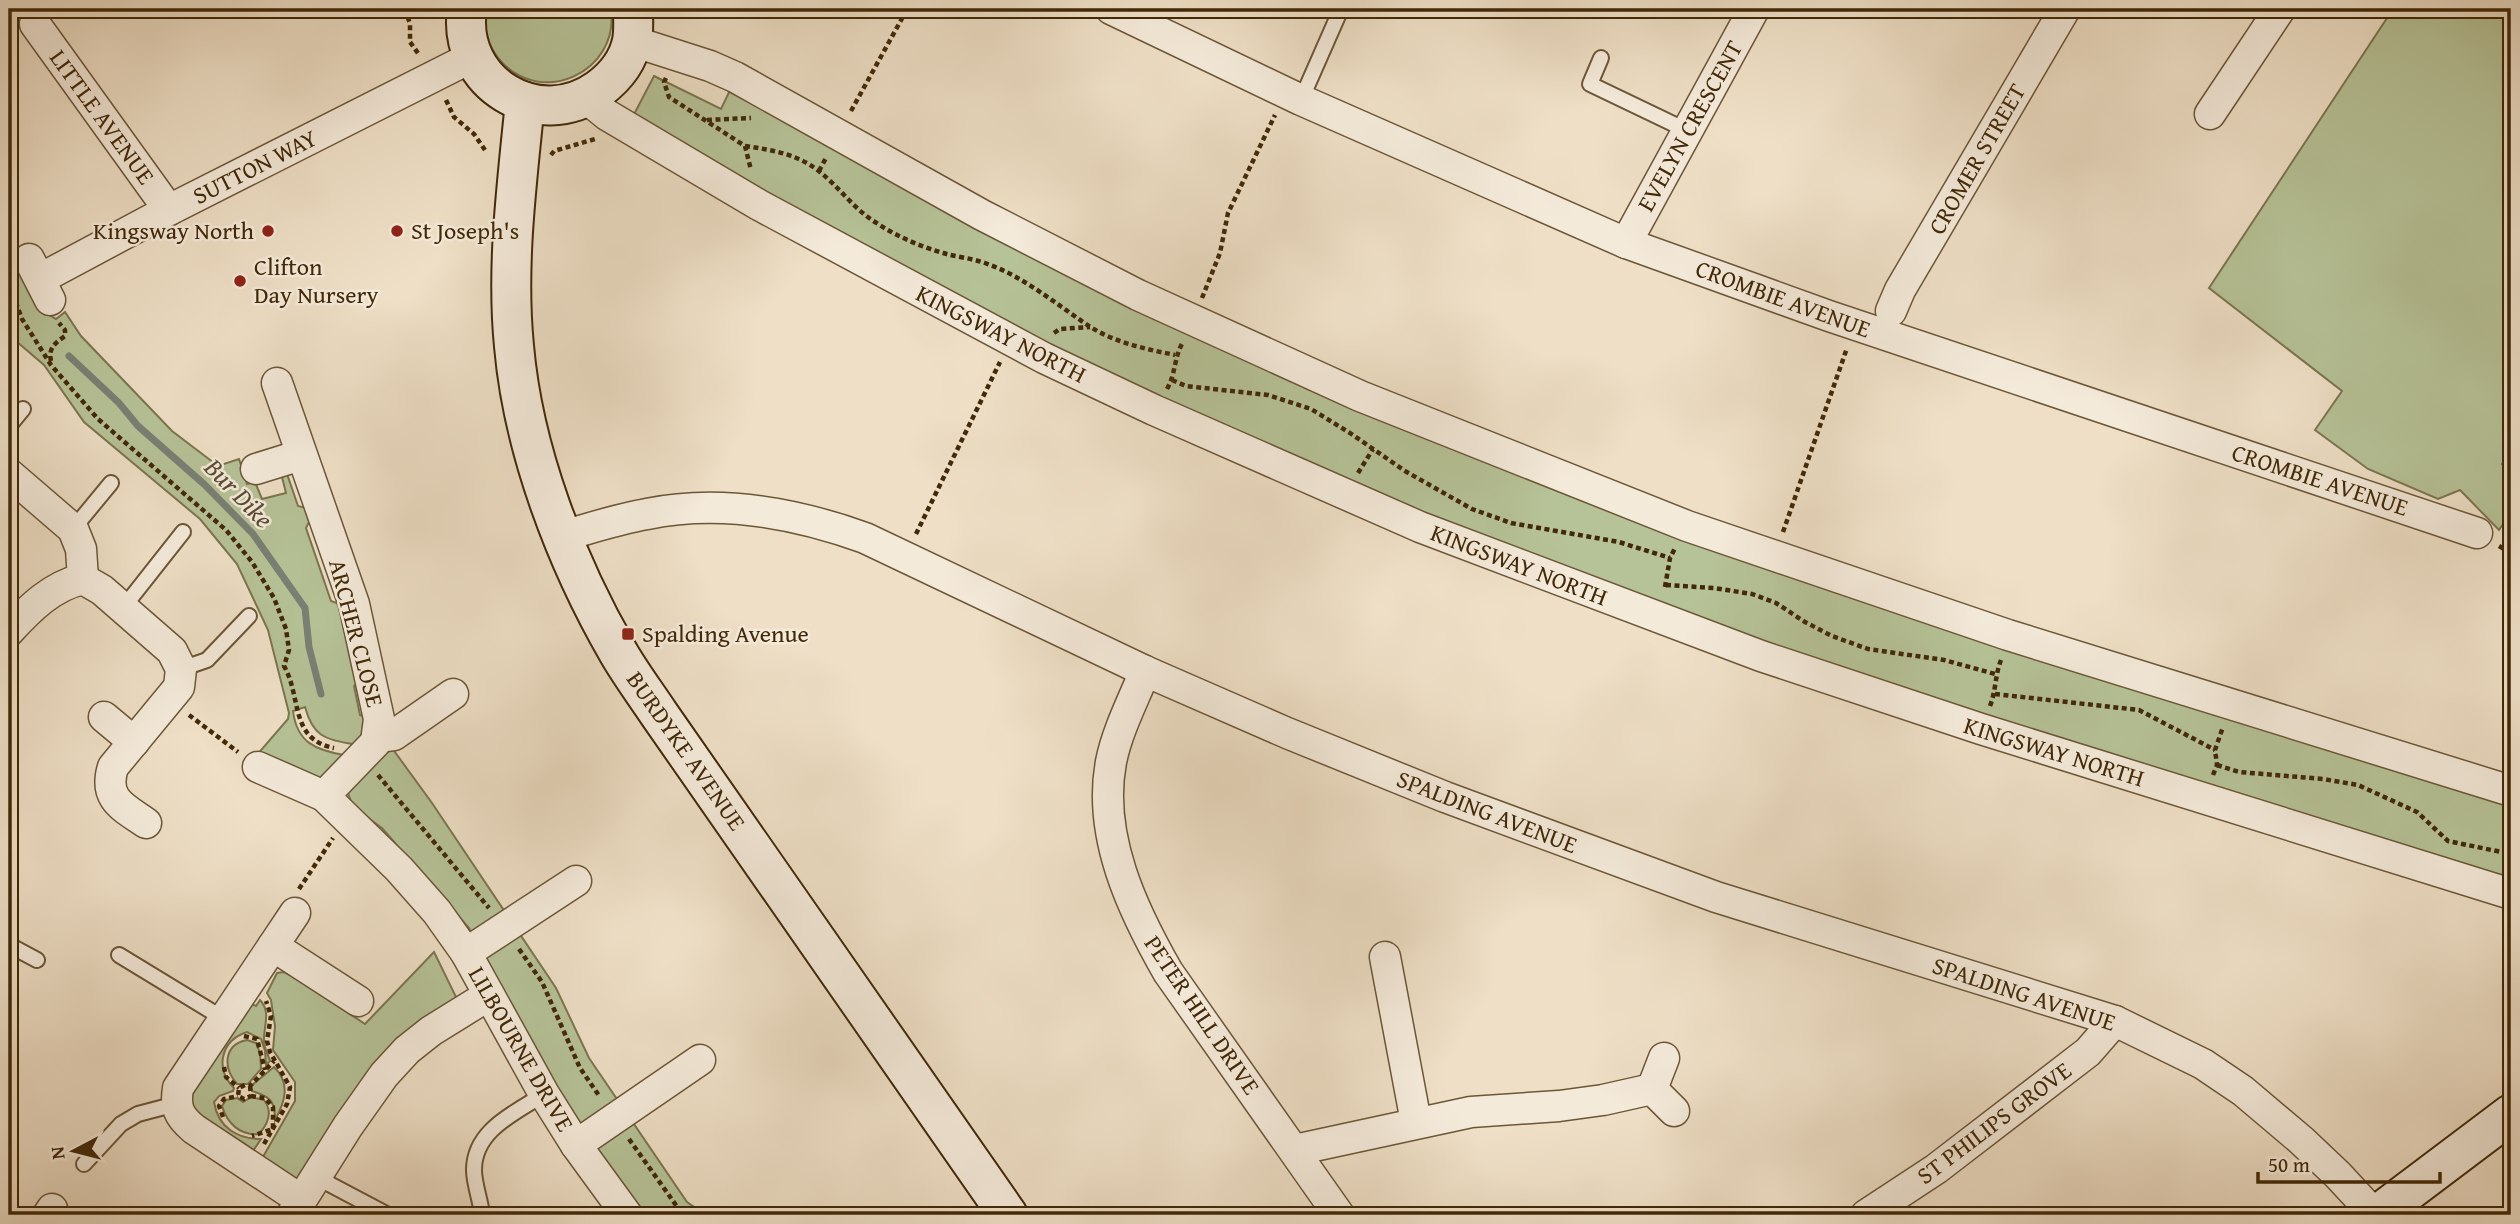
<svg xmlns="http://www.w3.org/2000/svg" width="2520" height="1224" font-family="'Gentium Book Plus',serif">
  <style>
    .green { fill: #b6c297; stroke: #7c754f; stroke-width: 2 }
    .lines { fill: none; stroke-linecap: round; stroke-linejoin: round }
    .stream { stroke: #798075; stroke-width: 7 }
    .lane-casing { stroke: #6c5637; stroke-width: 18 }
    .street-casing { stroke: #6c5637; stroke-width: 33 }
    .secondary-casing { stroke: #412807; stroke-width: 42 }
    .path { stroke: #412807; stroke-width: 4.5; stroke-dasharray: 5 3.5; stroke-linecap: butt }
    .lane { stroke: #f4eada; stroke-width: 14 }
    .street { stroke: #f4eada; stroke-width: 30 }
    .secondary { stroke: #f4eada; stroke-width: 38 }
    .poi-dot { fill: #8f2418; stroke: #f4eada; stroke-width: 2.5 }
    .labels { text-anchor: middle; stroke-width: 5; stroke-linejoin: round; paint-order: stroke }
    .street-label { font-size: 24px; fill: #412807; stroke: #f4eada }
    .poi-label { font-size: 24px; fill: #412807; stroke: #f4eada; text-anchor: start }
    .water-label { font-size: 26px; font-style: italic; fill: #584c35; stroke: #f4eada }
  </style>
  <rect width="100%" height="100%" fill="#eedfc6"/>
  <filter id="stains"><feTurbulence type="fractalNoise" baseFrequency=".00286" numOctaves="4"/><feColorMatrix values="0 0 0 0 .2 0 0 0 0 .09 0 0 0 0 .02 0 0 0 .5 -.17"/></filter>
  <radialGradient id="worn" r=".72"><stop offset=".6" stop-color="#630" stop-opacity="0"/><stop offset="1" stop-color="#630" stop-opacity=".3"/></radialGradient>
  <g class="green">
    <path d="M 485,9 L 611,9 C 620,72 540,109 499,59 C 493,51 486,41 485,30 C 484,24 485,16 485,9 Z"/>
    <path d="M 2393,9 L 2511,9 L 2511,451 L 2502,464 L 2511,471 L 2511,513 L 2499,530 L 2460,490 L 2438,499 L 2368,469 L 2315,430 L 2342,391 L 2209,288 Z"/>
    <path d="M 654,76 L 721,109 L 731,88 L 1320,392 L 2511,805 L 2511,886 L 1767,650 L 1409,514 L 992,322 L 631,120 Z"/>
    <path d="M 9,238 C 24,263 28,306 56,319 L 65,312 L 81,336 L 172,431 L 218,466 L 239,459 L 247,484 L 255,482 L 262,499 L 286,493 L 281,473 L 287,474 L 298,506 L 310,509 L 312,516 L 306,528 L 331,601 L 342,605 L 363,677 L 354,686 L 360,715 L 368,718 L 368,726 L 357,745 C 328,739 314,740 305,707 L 293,711 C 297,743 316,750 344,755 L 335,763 L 331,772 L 320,778 L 255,757 L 288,719 L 289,713 L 268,630 L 237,564 L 200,519 L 84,422 L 44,365 L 9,335 Z"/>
    <path d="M 392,748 L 432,803 L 556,988 L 589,1058 L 687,1202 L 706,1215 L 640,1215 L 569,1111 L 540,1061 L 469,928 L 382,828 L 353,807 L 348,793 L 351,779 Z"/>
    <path d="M 434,952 L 457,999 L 300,1178 L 289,1178 L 260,1162 L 295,1101 L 295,1082 L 273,1050 L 275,1026 L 271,1000 L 267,993 L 277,973 L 284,972 L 294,977 L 365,1024 Z"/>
    <path d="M 260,1000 C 271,1012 264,1025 264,1039 C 263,1046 268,1054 270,1061 L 266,1065 L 265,1051 L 261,1039 L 247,1032 C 220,1041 215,1069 234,1088 L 233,1091 L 219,1096 L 214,1102 C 218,1128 238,1139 261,1139 L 251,1154 L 192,1112 L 191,1093 L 249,1003 L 256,1006 Z"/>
    <path d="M 247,1040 L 256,1043 L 260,1053 L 261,1069 L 248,1084 L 237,1084 C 223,1068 223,1045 247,1040 Z"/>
    <path d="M 274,1067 C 291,1083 285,1102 275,1120 C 275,1100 270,1097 252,1091 L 251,1086 Z"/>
    <path d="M 251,1097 L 264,1100 C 273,1112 269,1123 259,1134 C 240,1136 227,1123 222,1106 L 226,1100 L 237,1098 L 243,1102 Z"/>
  </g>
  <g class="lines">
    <path class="stream" d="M 69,356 L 119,403 L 138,426 L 205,485 L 253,534 L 305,608 L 309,647 L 321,694"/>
    <defs>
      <g id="lane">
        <path d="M 1601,58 L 1590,84 L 1688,131"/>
        <path d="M 1301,100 L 1341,9"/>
        <path d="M 9,426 L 23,409"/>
        <path d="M 73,529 L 111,483"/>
        <path d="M 123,608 L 183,532"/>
        <path d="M 181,669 L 207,660 L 249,616"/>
        <path d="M 9,945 L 37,960"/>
        <path d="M 119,955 L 224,1019"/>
        <path d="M 84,1164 L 121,1124 L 138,1114 L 176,1104"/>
        <path d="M 316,1177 L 388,1215"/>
        <path d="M 481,1208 C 479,1196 474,1182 474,1170 C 474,1130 515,1113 544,1094"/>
      </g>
      <g id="street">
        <path d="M 1111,9 L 1301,100 L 1626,243 L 1829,316 L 2477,533"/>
        <path d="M 35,24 L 169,210"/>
        <path d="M 632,41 L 710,66 L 735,77 L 982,215 L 1138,295 L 1360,396 L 1687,526 L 2008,635 L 2511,791"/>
        <path d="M 586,98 L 607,115 L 759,205 L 1044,358 L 1154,410 L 1420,527 L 1761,656 L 1981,729 L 2511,894"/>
        <path d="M 2210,114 L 2280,9"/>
        <path d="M 1626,243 L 1754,9"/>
        <path d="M 29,259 L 50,300"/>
        <path d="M 40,279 L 169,210 L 472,57"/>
        <path d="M 1891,311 L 1900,290 L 2065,9"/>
        <path d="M 277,383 L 354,604 L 379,719 L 376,742 L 324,796"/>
        <path d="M 256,469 L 301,455"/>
        <path d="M 9,474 L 73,529 L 81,549 L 83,579"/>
        <path d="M 563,536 C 591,528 618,519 647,514 C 720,499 796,513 865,538 L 1145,671 L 1287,733 L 1445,797 L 1716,897 L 2115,1021 L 2203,1064 L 2243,1091 L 2301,1140 L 2338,1175 L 2375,1215"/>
        <path d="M 9,631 C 30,608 52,586 83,579 L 102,590 L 172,651 L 181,669 L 179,687 L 113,767 C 103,799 123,807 146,823"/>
        <path d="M 1145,671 C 1133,701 1117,731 1111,762 C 1097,836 1133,911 1168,972 L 1339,1215"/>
        <path d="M 104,717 L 134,742"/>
        <path d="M 377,737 L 394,735 L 453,694"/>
        <path d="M 258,767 L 324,796 L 399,869 L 437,912 L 466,953 L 544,1094 L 576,1145 L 627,1215"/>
        <path d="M 295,913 L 178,1088 C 175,1107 178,1116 194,1129 L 301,1200"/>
        <path d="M 273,946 L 358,1001"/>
        <path d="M 466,953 L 576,881"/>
        <path d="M 1385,957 L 1416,1122"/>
        <path d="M 1664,1058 L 1652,1089 L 1674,1111"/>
        <path d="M 576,1145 L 700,1060"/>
        <path d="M 1295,1150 L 1471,1112 L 1559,1106 L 1603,1100 L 1652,1089"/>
        <path d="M 48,1215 L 52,1209"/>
        <path d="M 292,1215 L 348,1126 L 384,1075 L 407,1050 L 431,1031 L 489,995"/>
        <path d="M 1866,1215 L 1936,1169 L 2088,1052 L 2115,1021"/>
      </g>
      <g id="secondary">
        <path d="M 467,9 C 456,83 538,133 599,89 C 615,77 628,61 632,41 C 634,31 633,19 633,9"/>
        <path d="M 525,102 C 517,183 506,265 514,346 C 523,450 566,562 618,652 C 630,673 645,693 659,714 L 1008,1215"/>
        <path d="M 2377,1215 L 2511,1114"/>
      </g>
    </defs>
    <use href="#lane" class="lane-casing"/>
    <use href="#street" class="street-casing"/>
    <use href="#secondary" class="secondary-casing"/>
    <g class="path">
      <path d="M 405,9 L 410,24 L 410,42 L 420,56"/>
      <path d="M 666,78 L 664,82 L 669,97 L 745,146 L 751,170"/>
      <path d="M 446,100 L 454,117 L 474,134 L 487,153"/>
      <path d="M 851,111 L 905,13 L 909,9"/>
      <path d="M 707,120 L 751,118"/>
      <path d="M 745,146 C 772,150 798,154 820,172 C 839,187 854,209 875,222 C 896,236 919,246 943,253 C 956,257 971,258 985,263 C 1023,276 1056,304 1089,326 C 1115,343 1146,349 1175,355"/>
      <path d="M 551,155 L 554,151 L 595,139"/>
      <path d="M 819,171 L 827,156"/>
      <path d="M 10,286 L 22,319 L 51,365 L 98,419 L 226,530 L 252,562 L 274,598 L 286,629 L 289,650 L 284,666 C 302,697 289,739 334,748"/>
      <path d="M 1202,298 L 1220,253 L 1228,213 L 1275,115"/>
      <path d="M 1054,333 L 1060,329 L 1090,327"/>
      <path d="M 51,361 C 48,348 55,343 65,336 L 65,330 L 59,323"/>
      <path d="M 1172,380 L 1186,386 L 1268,395 L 1311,409 L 1350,433 L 1405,471 L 1472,509 L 1511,523 L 1619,542 L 1670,558"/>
      <path d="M 1167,389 C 1176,373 1174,357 1183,342"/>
      <path d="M 1358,473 L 1373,449"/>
      <path d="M 1783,532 L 1847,348"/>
      <path d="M 916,534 L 1000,362"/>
      <path d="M 2499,546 L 2511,553"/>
      <path d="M 1666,585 L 1714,588 L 1752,594 L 1776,603 L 1805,622 L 1832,636 L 1868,649 L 1944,660 L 1995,674"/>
      <path d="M 1665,587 L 1670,558 L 1675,548"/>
      <path d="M 1995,694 L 2139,710 L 2215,750"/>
      <path d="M 1990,706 C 1996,691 1995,675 2001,660"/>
      <path d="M 189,715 L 238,752"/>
      <path d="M 2217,765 L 2239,772 L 2323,779 L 2358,785 L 2417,812 L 2448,841 L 2511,854"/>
      <path d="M 378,775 L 489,908"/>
      <path d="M 2213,775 L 2217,765 L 2215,750 L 2223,727"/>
      <path d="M 299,889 L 333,838"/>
      <path d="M 519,949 L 542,982 L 580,1068 L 600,1097"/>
      <path d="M 244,1036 L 257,1039 L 265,1070"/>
      <path d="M 224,1067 L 226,1077 L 239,1088"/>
      <path d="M 250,1086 L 251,1096 L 244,1099 L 238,1096 L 239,1088 L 245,1085 L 250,1086 L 274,1061"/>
      <path d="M 251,1096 L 265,1098 L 273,1107 L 273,1129 L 252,1136"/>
      <path d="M 223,1117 L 219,1106 L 224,1099 L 238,1096"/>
      <path d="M 629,1139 L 683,1215"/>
      <path d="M 264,1144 L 287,1104 L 290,1087 L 270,1052 L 267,1041 L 271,1016 L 266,1001"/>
    </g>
    <use href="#lane" class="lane"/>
    <use href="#street" class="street"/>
    <use href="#secondary" class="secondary"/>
  </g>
  <g class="poi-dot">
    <circle cx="268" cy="231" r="7"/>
    <circle cx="397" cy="231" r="7"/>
    <circle cx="240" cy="281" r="7"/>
    <rect x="621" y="627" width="14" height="14" rx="3.5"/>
  </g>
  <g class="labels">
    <g class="street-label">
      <text transform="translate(102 117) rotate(54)" y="8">LITTLE AVENUE</text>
      <text transform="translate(1690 126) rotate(-61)" y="8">EVELYN CRESCENT</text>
      <text transform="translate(1977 159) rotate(-60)" y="8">CROMER STREET</text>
      <text transform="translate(255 167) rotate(-27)" y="8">SUTTON WAY</text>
      <text transform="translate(1783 299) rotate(20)" y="8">CROMBIE AVENUE</text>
      <text transform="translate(1001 334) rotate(27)" y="8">KINGSWAY NORTH</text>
      <text transform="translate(2320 480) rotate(18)" y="8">CROMBIE AVENUE</text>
      <text transform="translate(1519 565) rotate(21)" y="8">KINGSWAY NORTH</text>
      <text transform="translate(356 633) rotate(75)" y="8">ARCHER CLOSE</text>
      <text transform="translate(686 751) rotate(55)" y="8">BURDYKE AVENUE</text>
      <text transform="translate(2054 752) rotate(17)" y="8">KINGSWAY NORTH</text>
      <text transform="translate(1487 812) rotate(21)" y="8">SPALDING AVENUE</text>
      <text transform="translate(2024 994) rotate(18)" y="8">SPALDING AVENUE</text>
      <text transform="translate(1202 1015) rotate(56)" y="8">PETER HILL DRIVE</text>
      <text transform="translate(521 1049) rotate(60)" y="8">LILBOURNE DRIVE</text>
      <text transform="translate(1994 1123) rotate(-37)" y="8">ST PHILIPS GROVE</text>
    </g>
    <g class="poi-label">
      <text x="254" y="239" text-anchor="end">Kingsway North</text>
      <text x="411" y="239">St Joseph's</text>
      <text x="254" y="275">Clifton<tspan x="254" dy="28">Day Nursery</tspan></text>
      <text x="642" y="642">Spalding Avenue</text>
    </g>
    <g class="water-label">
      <text transform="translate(239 493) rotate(46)" y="9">Bur Dike</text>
    </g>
  </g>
  <rect width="2520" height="1224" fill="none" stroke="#eedfc6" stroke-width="35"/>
  <rect x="10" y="10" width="2499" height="1203" fill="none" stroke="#412807" stroke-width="3.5"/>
  <rect x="18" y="18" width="2485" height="1189" fill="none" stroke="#412807" stroke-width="2"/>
  <g transform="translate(74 1151) rotate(263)" stroke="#f4eada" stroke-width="5" paint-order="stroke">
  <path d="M0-5L12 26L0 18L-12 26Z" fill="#412807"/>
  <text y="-10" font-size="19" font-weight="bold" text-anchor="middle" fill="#412807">N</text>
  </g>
  <path d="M2258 1172v10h182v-10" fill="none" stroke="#412807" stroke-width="3.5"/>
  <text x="2268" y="1172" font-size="21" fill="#412807" stroke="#f4eada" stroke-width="5" paint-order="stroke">50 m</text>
  <rect width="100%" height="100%" filter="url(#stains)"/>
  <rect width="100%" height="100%" fill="url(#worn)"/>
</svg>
